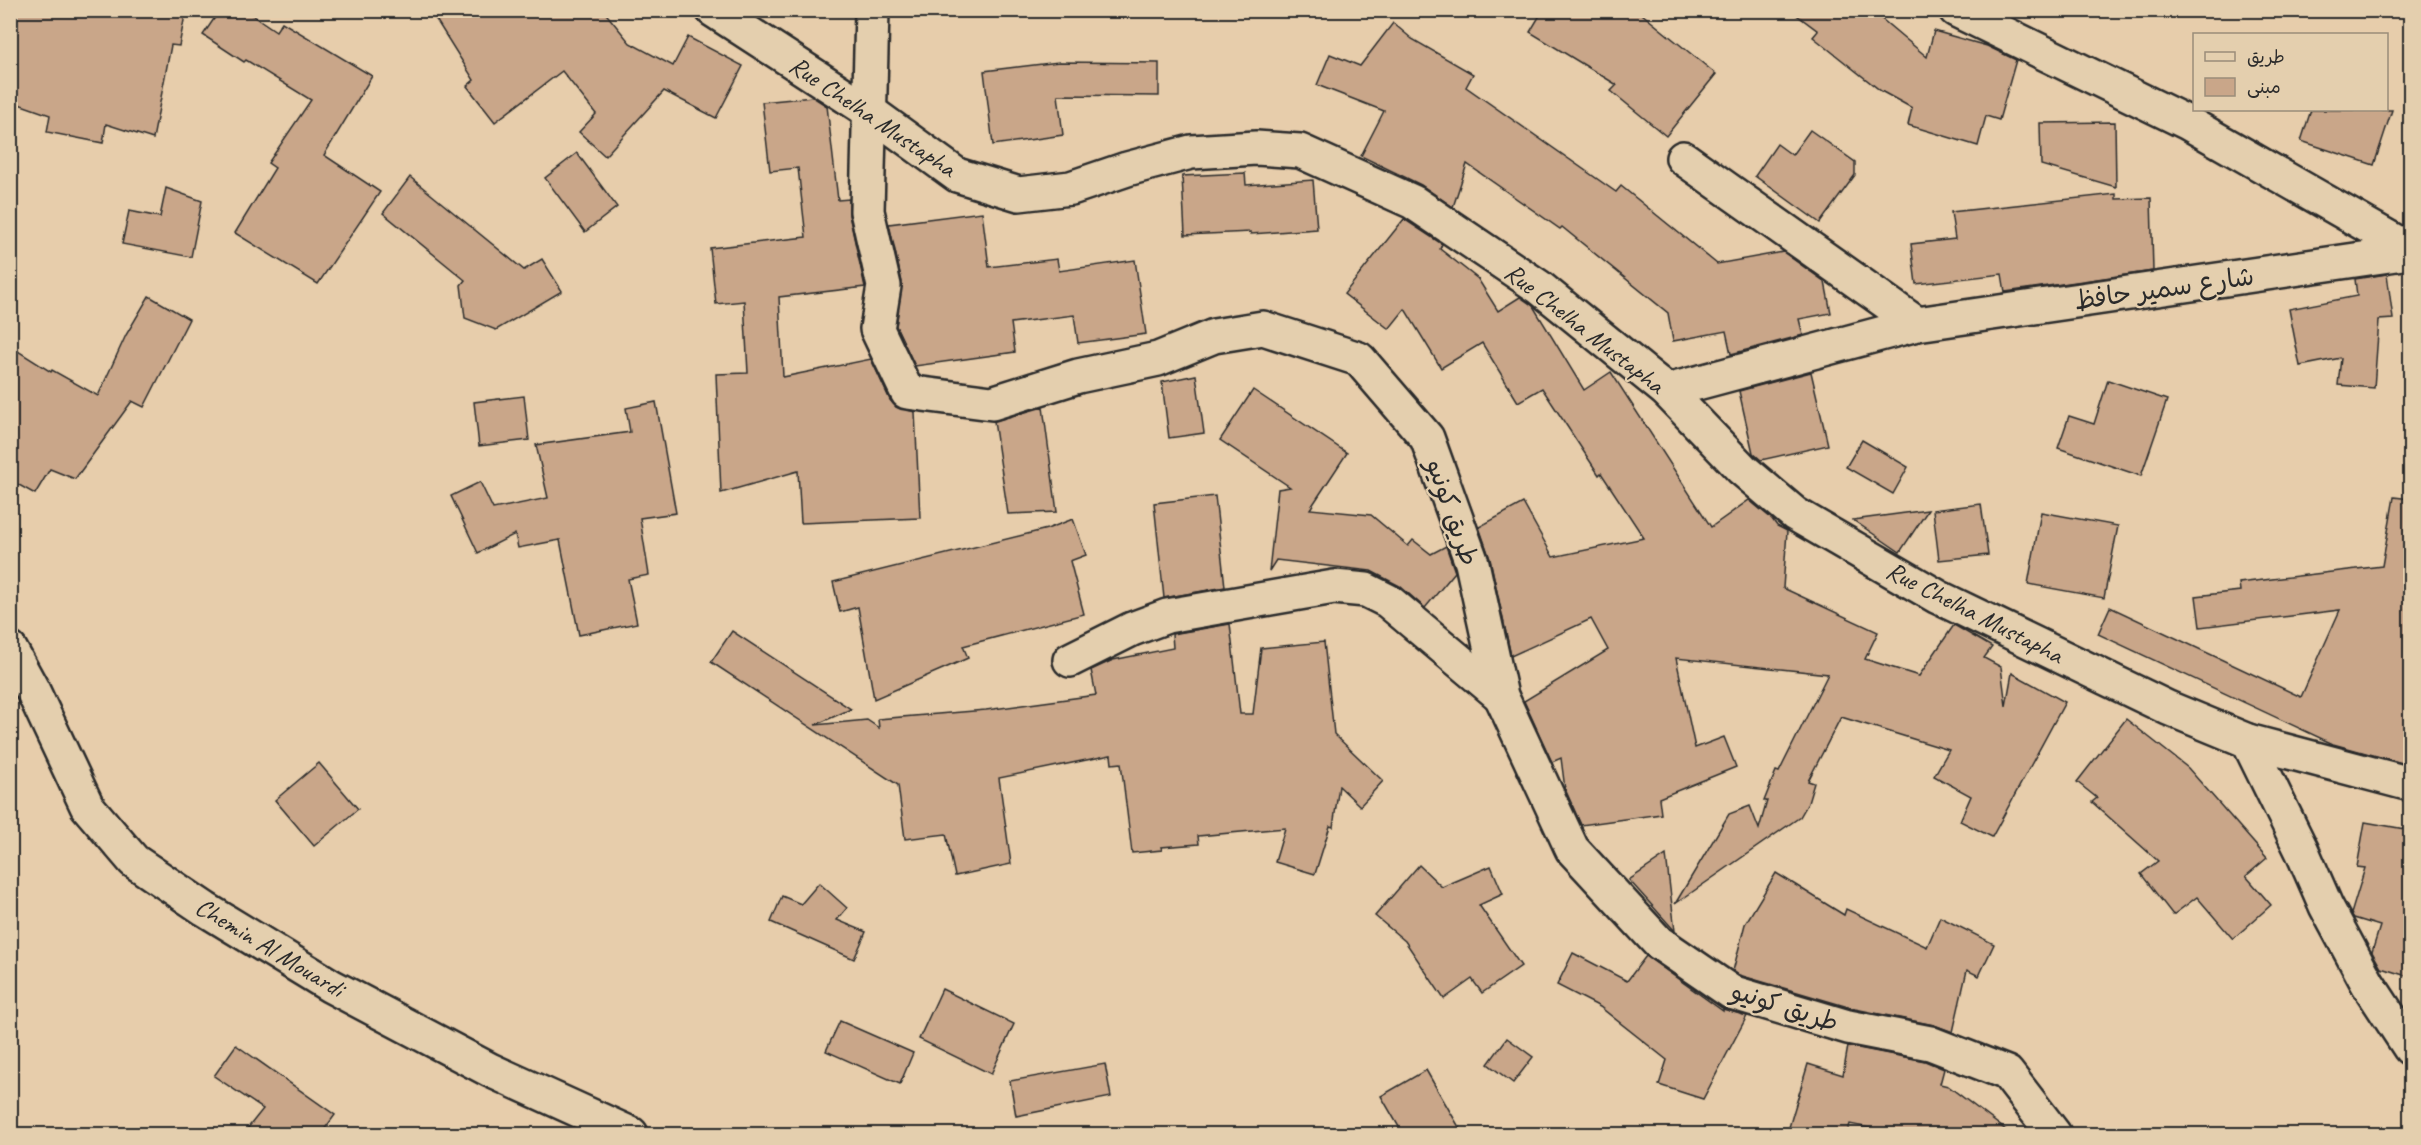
<svg xmlns="http://www.w3.org/2000/svg" width="2421" height="1145" font-family="Caveat,'Playpen Sans Arabic',sans-serif">
  <style>
    .building { fill: #c9a689; stroke: #2b2b2b; stroke-width: 1.5 }
    .lines { fill: none; stroke-linecap: round; stroke-linejoin: round }
    .minor-casing { stroke: #2b2b2b; stroke-width: 38 }
    .tertiary-casing { stroke: #2b2b2b; stroke-width: 38 }
    .minor { stroke: #e4cfae; stroke-width: 33 }
    .tertiary { stroke: #e4cfae; stroke-width: 33 }
    .labels { text-anchor: middle; stroke-width: 4.5; stroke-linejoin: round; paint-order: stroke }
    .street-label { font-size: 26px; fill: #2b2b2b; stroke: #e4cfae }
  </style>
  <rect width="100%" height="100%" fill="#e7cdab"/>
  <filter id="ink" filterUnits="userSpaceOnUse"><feTurbulence type="fractalNoise" baseFrequency=".0167" numOctaves="2"/><feDisplacementMap in="SourceGraphic" scale="12" xChannelSelector="R" yChannelSelector="G"/><feConvolveMatrix kernelMatrix="1 2 1 2 8 2 1 2 1" color-interpolation-filters="sRGB"/></filter>
  <g filter="url(#ink)">
    <g class="building">
      <path d="M 10,10 L 186,10 L 179,46 L 171,45 L 153,139 L 106,124 L 103,143 L 47,132 L 50,115 L 10,101 Z"/>
      <path d="M 220,10 L 245,10 L 276,31 L 282,22 L 372,76 L 324,155 L 380,192 L 318,284 L 235,233 L 275,168 L 268,163 L 311,100 L 246,60 L 244,62 L 203,35 Z"/>
      <path d="M 430,10 L 603,10 L 630,43 L 673,66 L 688,37 L 743,66 L 716,118 L 664,91 L 605,156 L 579,132 L 596,114 L 562,71 L 495,122 L 467,86 L 474,80 Z"/>
      <path d="M 1543,10 L 1637,10 L 1716,74 L 1666,136 L 1611,91 L 1617,85 L 1530,32 Z"/>
      <path d="M 1790,10 L 1871,10 L 1927,57 L 1934,31 L 1987,46 L 2016,60 L 1999,120 L 1986,116 L 1978,146 L 1908,125 L 1912,108 L 1881,91 L 1813,37 L 1818,31 Z"/>
      <path d="M 1393,23 L 1412,39 L 1473,74 L 1466,87 L 1616,192 L 1621,186 L 1717,264 L 1783,252 L 1825,282 L 1831,313 L 1799,319 L 1803,335 L 1731,354 L 1726,331 L 1673,341 L 1668,313 L 1562,227 L 1560,229 L 1467,164 L 1453,207 L 1421,185 L 1361,156 L 1384,111 L 1317,85 L 1330,54 L 1360,66 Z"/>
      <path d="M 1059,62 L 1159,63 L 1159,96 L 1058,95 L 1063,135 L 993,145 L 984,71 Z"/>
      <path d="M 813,97 L 827,106 L 838,200 L 849,199 L 849,215 L 865,287 L 779,297 L 783,377 L 871,359 L 890,400 L 896,407 L 915,412 L 920,518 L 801,523 L 798,471 L 721,493 L 716,374 L 748,373 L 744,301 L 716,304 L 710,248 L 806,237 L 798,168 L 770,171 L 762,102 Z"/>
      <path d="M 2311,110 L 2392,110 L 2374,165 L 2301,141 Z"/>
      <path d="M 2115,122 L 2116,187 L 2041,165 L 2040,123 Z"/>
      <path d="M 1810,130 L 1855,162 L 1855,175 L 1820,223 L 1755,176 L 1777,144 L 1792,155 Z"/>
      <path d="M 577,153 L 617,207 L 585,232 L 545,178 Z"/>
      <path d="M 1245,173 L 1246,185 L 1313,180 L 1317,229 L 1251,234 L 1251,232 L 1185,235 L 1182,176 Z"/>
      <path d="M 410,177 L 524,270 L 542,259 L 562,291 L 496,330 L 465,318 L 461,285 L 465,280 L 383,213 Z"/>
      <path d="M 166,188 L 202,201 L 191,257 L 122,244 L 129,211 L 160,217 Z"/>
      <path d="M 2116,194 L 2116,199 L 2151,198 L 2153,271 L 2005,292 L 2002,274 L 1916,284 L 1911,244 L 1955,239 L 1951,212 Z"/>
      <path d="M 982,212 L 989,267 L 1057,259 L 1059,271 L 1135,260 L 1146,334 L 1078,343 L 1074,315 L 1011,323 L 1015,352 L 915,366 L 896,326 L 902,282 L 889,224 Z"/>
      <path d="M 1404,219 L 1442,244 L 1440,249 L 1478,279 L 1498,311 L 1520,297 L 1533,306 L 1584,390 L 1611,372 L 1711,527 L 1749,500 L 1772,519 L 1777,526 L 1787,531 L 1783,588 L 1878,632 L 1865,659 L 1919,676 L 1954,625 L 1992,647 L 1984,658 L 2001,667 L 2006,706 L 2012,673 L 2065,702 L 1992,837 L 1960,821 L 1971,796 L 1934,776 L 1949,750 L 1841,717 L 1808,781 L 1814,783 L 1808,803 L 1800,817 L 1675,904 L 1729,814 L 1750,806 L 1759,829 L 1767,801 L 1764,801 L 1776,771 L 1779,772 L 1828,674 L 1676,658 L 1695,748 L 1724,737 L 1736,767 L 1659,798 L 1661,814 L 1581,825 L 1565,789 L 1561,758 L 1552,762 L 1524,701 L 1608,650 L 1591,619 L 1511,656 L 1490,559 L 1479,527 L 1523,503 L 1553,557 L 1644,538 L 1601,473 L 1599,475 L 1542,388 L 1518,402 L 1482,343 L 1441,368 L 1405,309 L 1389,329 L 1344,294 Z"/>
      <path d="M 2387,274 L 2393,319 L 2379,320 L 2374,388 L 2338,385 L 2341,358 L 2300,366 L 2289,309 L 2357,296 L 2355,279 Z"/>
      <path d="M 149,296 L 189,319 L 144,407 L 132,401 L 75,479 L 50,469 L 35,494 L 10,480 L 10,346 L 51,372 L 52,370 L 98,396 L 126,335 Z"/>
      <path d="M 1811,372 L 1828,445 L 1761,460 L 1753,453 L 1739,391 Z"/>
      <path d="M 1196,375 L 1204,433 L 1169,438 L 1162,382 Z"/>
      <path d="M 2108,380 L 2167,400 L 2141,476 L 2058,448 L 2069,416 L 2094,424 Z"/>
      <path d="M 1253,390 L 1347,453 L 1310,509 L 1371,515 L 1408,546 L 1413,540 L 1431,554 L 1446,546 L 1455,572 L 1425,608 L 1400,586 L 1371,571 L 1276,560 L 1269,571 L 1278,489 L 1290,487 L 1220,440 Z"/>
      <path d="M 524,396 L 529,440 L 479,446 L 474,402 Z"/>
      <path d="M 656,402 L 676,513 L 640,518 L 649,575 L 628,579 L 637,623 L 579,635 L 560,540 L 518,548 L 515,534 L 478,553 L 451,496 L 480,482 L 493,509 L 548,498 L 536,445 L 630,432 L 626,408 Z"/>
      <path d="M 1043,407 L 1057,512 L 1008,514 L 994,421 Z"/>
      <path d="M 1862,440 L 1908,467 L 1893,494 L 1846,467 Z"/>
      <path d="M 1215,496 L 1225,587 L 1164,598 L 1154,503 Z"/>
      <path d="M 2394,497 L 2410,499 L 2410,745 L 2402,763 L 2333,744 L 2098,634 L 2110,607 L 2301,697 L 2340,610 L 2200,627 L 2196,596 L 2240,591 L 2239,583 L 2382,566 Z"/>
      <path d="M 1981,504 L 1988,555 L 1939,560 L 1933,510 Z"/>
      <path d="M 1928,510 L 1900,552 L 1853,520 Z"/>
      <path d="M 2041,512 L 2118,526 L 2104,598 L 2028,584 Z"/>
      <path d="M 1073,519 L 1086,555 L 1070,561 L 1084,614 L 963,646 L 968,658 L 874,699 L 858,607 L 840,612 L 833,582 L 1047,529 Z"/>
      <path d="M 1230,624 L 1240,714 L 1253,714 L 1261,648 L 1324,642 L 1334,734 L 1383,781 L 1360,806 L 1339,786 L 1333,827 L 1330,826 L 1315,874 L 1275,862 L 1285,828 L 1198,836 L 1199,844 L 1161,847 L 1162,850 L 1132,853 L 1121,763 L 1112,764 L 1111,755 L 999,778 L 1011,864 L 955,876 L 946,834 L 905,839 L 898,785 L 711,662 L 732,631 L 851,709 L 815,725 L 867,720 L 879,728 L 878,719 L 986,710 L 1096,695 L 1091,670 L 1113,660 L 1173,648 L 1172,634 Z"/>
      <path d="M 2126,719 L 2188,768 L 2267,858 L 2246,876 L 2271,905 L 2233,939 L 2197,897 L 2173,915 L 2141,874 L 2158,861 L 2092,802 L 2097,798 L 2077,782 Z"/>
      <path d="M 319,763 L 358,809 L 314,846 L 275,800 Z"/>
      <path d="M 2365,822 L 2410,830 L 2410,977 L 2381,968 L 2372,952 L 2380,926 L 2354,918 L 2351,914 L 2365,868 L 2357,867 Z"/>
      <path d="M 1666,855 L 1675,931 L 1629,880 Z"/>
      <path d="M 1419,865 L 1442,887 L 1491,866 L 1503,894 L 1479,905 L 1521,966 L 1482,993 L 1472,979 L 1444,999 L 1405,941 L 1375,916 Z"/>
      <path d="M 1776,873 L 1844,915 L 1846,909 L 1927,947 L 1940,917 L 1994,944 L 1979,976 L 1967,970 L 1953,1032 L 1934,1025 L 1855,1009 L 1739,975 L 1733,971 L 1745,924 Z"/>
      <path d="M 819,883 L 847,908 L 837,920 L 866,932 L 854,959 L 771,922 L 782,896 L 801,904 Z"/>
      <path d="M 1573,953 L 1627,981 L 1646,956 L 1723,1011 L 1723,1009 L 1747,1016 L 1703,1099 L 1659,1085 L 1667,1060 L 1600,1007 L 1557,985 Z"/>
      <path d="M 942,989 L 1014,1024 L 991,1074 L 919,1039 Z"/>
      <path d="M 840,1021 L 913,1053 L 900,1084 L 826,1051 Z"/>
      <path d="M 1507,1038 L 1533,1057 L 1513,1083 L 1488,1064 Z"/>
      <path d="M 236,1045 L 335,1115 L 321,1134 L 243,1134 L 263,1109 L 214,1076 Z"/>
      <path d="M 1848,1046 L 1925,1061 L 1944,1069 L 1940,1084 L 1948,1086 L 2011,1134 L 1899,1134 L 1850,1124 L 1847,1134 L 1787,1134 L 1808,1064 L 1843,1075 Z"/>
      <path d="M 1105,1064 L 1111,1097 L 1016,1116 L 1010,1081 Z"/>
      <path d="M 1426,1070 L 1463,1134 L 1403,1134 L 1381,1096 Z"/>
    </g>
    <g class="lines">
      <defs>
        <g id="minor">
          <path d="M 713,10 L 869,111 L 957,175 L 1019,194 L 1071,188 L 1127,169 L 1191,152 L 1256,148 L 1300,151 L 1413,202 L 1539,287 L 1667,391 L 1742,469 L 1795,514 L 1938,597 L 2168,708 L 2248,741 L 2410,784"/>
          <path d="M 872,10 L 867,211 L 884,286 L 877,329 L 907,392 L 992,403 L 1078,376 L 1158,359 L 1214,336 L 1263,328 L 1359,359 L 1427,438 L 1472,563 L 1501,696 L 1572,849 L 1658,942 L 1731,992 L 1848,1027 L 1930,1043 L 2007,1073 L 2054,1134"/>
          <path d="M 1956,10 L 2188,123 L 2410,250"/>
          <path d="M 1683,158 L 1917,324"/>
          <path d="M 1667,391 L 1917,324 L 2410,252"/>
          <path d="M 1070,660 L 1132,629 L 1167,616 L 1334,587 L 1366,590 L 1388,601 L 1501,696"/>
          <path d="M 2248,741 L 2302,851 L 2326,906 L 2368,984 L 2410,1048"/>
        </g>
        <path id="tertiary" d="M 10,649 L 33,691 L 87,806 L 134,861 L 205,909 L 331,986 L 490,1070 L 631,1134"/>
      </defs>
      <use href="#minor" class="minor-casing"/>
      <use href="#tertiary" class="tertiary-casing"/>
      <use href="#minor" class="minor"/>
      <use href="#tertiary" class="tertiary"/>
    </g>
  </g>
  <g class="labels">
    <g class="street-label">
      <text transform="translate(873 116) rotate(34)" y="9">Rue Chelha Mustapha</text>
      <text transform="translate(2164 288) rotate(-8)" y="9">شارع سمير حافظ</text>
      <text transform="translate(1585 328) rotate(38)" y="9">Rue Chelha Mustapha</text>
      <text transform="translate(1453 512) rotate(71)" y="9">طريق كونيو</text>
      <text transform="translate(1975 612) rotate(27)" y="9">Rue Chelha Mustapha</text>
      <text transform="translate(270 947) rotate(31)" y="9">Chemin Al Mouardi</text>
      <text transform="translate(1785 1006) rotate(18)" y="9">طريق كونيو</text>
    </g>
  </g>
  <rect width="2421" height="1145" fill="none" stroke="#e4cfae" stroke-width="36"/>
  <rect x="18" y="18" width="2385" height="1109" fill="none" stroke="#2b2b2b" stroke-width="2" filter="url(#ink)"/>
  <rect x="2193" y="33" width="195" height="78" fill="#e4cfae" stroke="#9a8d7a" stroke-width="1.5"/>
  <rect x="2205" y="52" width="30" height="9" fill="#e4cfae" stroke="#9a8d7a" stroke-width="1.5"/>
  <text x="2247" y="63" font-size="18" fill="#2b2b2b">طريق</text>
  <rect x="2205" y="78" width="30" height="18" fill="#c9a689" stroke="#9a8d7a" stroke-width="1.5"/>
  <text x="2247" y="93" font-size="18" fill="#2b2b2b">مبنى</text>
</svg>
